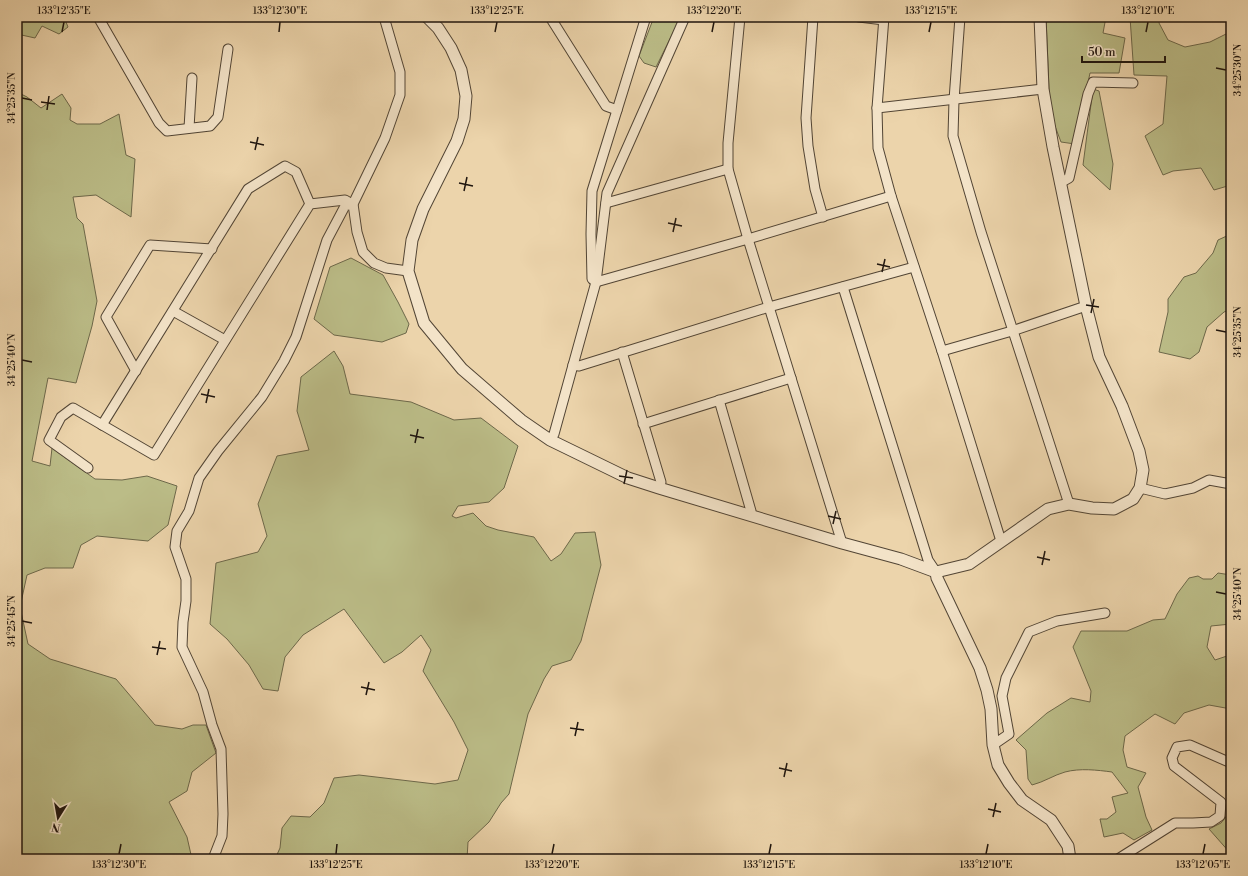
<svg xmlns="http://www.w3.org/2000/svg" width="1248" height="876" font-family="'Libre Bodoni',serif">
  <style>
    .green { fill: #bbbc87; stroke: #6d684a }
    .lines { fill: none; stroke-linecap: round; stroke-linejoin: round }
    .minor-casing { stroke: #524535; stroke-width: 11 }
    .tertiary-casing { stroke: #524535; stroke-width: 13 }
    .minor { stroke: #f3e3c8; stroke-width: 9 }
    .tertiary { stroke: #f3e3c8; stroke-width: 11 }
    .ticks { fill: none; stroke: #1f150e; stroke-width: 1.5 }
    .neatline { fill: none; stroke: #1f150e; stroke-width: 1.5 }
    .ticks-label { font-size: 10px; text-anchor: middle; fill: #1f150e }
  </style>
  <rect width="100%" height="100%" fill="#ecd4ab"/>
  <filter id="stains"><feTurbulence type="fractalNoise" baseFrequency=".005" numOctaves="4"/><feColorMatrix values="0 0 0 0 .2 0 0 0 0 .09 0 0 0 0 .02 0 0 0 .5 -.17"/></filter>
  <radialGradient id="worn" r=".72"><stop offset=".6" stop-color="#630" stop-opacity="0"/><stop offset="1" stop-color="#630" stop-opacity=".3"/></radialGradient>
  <g class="green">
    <path d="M 37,17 L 64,17 L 68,27 L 59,34 L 42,26 L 35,38 L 17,34 L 17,24 Z"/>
    <path d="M 654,17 L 681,17 L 656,67 L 644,63 L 639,56 Z"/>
    <path d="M 1046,17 L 1106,17 L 1103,33 L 1125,38 L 1119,73 L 1090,73 L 1075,144 L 1061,142 L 1050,113 Z"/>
    <path d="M 1130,17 L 1159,17 L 1159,23 L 1168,40 L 1185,47 L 1210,42 L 1230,32 L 1231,29 L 1231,185 L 1214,190 L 1201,168 L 1173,171 L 1163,175 L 1145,136 L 1163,124 L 1167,76 L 1134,75 Z"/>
    <path d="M 1093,89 L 1099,91 L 1113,164 L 1110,190 L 1083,165 Z"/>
    <path d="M 17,92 L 27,97 L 41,108 L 62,94 L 71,108 L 70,120 L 77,124 L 100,124 L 119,114 L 126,155 L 135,159 L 131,217 L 96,195 L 73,197 L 77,218 L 83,224 L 97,301 L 92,326 L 76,383 L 48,378 L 32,461 L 50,466 L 52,448 L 95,479 L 122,480 L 147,476 L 177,486 L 168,525 L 148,541 L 97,536 L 81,545 L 73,568 L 45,568 L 27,575 L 20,607 L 28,644 L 50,659 L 116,679 L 155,725 L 182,729 L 193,725 L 206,725 L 216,753 L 192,772 L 187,791 L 169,802 L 187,837 L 192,859 L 17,859 Z"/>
    <path d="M 1231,234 L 1231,309 L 1224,312 L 1207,327 L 1199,352 L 1190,359 L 1159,352 L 1168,312 L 1168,299 L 1184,277 L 1196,273 L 1213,253 L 1218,240 Z"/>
    <path d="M 351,258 L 383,275 L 398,302 L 409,324 L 406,333 L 382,342 L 334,335 L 314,319 L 330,267 Z"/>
    <path d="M 334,351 L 343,366 L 350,394 L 411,402 L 454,420 L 481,418 L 518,446 L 504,488 L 489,502 L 458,506 L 452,516 L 456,518 L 473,513 L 486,526 L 498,530 L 534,537 L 551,561 L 561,554 L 575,533 L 595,532 L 601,565 L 581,641 L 571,660 L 552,666 L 544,679 L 528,714 L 509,794 L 501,803 L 489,822 L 468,842 L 467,859 L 275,859 L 280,848 L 282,828 L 291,816 L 310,817 L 324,803 L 334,778 L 359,775 L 435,784 L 458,780 L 468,750 L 454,722 L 423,671 L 431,650 L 421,635 L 402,652 L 384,663 L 344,609 L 303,635 L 285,657 L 278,691 L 263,689 L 249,665 L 227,639 L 210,624 L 216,563 L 258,552 L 267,536 L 258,504 L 277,456 L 309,450 L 297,411 L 301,377 Z"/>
    <path d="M 1218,573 L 1231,575 L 1231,624 L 1211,626 L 1207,647 L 1215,660 L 1230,655 L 1231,656 L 1231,709 L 1209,705 L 1184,713 L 1175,724 L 1155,714 L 1125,736 L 1123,750 L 1127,767 L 1146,773 L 1138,787 L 1146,817 L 1152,830 L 1134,840 L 1123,833 L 1104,837 L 1100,819 L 1107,819 L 1116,812 L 1112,797 L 1128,793 L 1112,772 C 1097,770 1080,768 1065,772 C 1054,775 1044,782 1032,785 L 1028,779 L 1026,750 L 1016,740 L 1047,713 L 1071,698 L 1090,702 L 1091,691 L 1073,647 L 1081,631 L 1127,631 L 1153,620 L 1165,619 L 1177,594 L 1189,578 L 1198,576 L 1203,579 L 1212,579 Z"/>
    <path d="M 1231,801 L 1231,854 L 1209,829 L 1221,823 L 1229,813 L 1228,802 Z"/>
  </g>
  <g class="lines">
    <defs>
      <g id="minor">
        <path d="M 98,17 L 159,123 L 167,131 L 210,126 L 218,117 L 228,49"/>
        <path d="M 384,17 L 400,72 L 400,95 L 385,138 L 353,204 L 357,232 L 363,252 L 374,263 L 386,268 L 408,271"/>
        <path d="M 550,17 L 606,106 L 617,110"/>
        <path d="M 646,17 L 644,23 L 592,191 L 591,234 L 592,279 L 596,282 L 748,239 L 891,196"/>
        <path d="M 740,17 L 728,143 L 728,169 L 748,239 L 842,543"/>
        <path d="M 813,17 L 806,118 L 808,146 L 815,189 L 823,217"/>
        <path d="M 859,17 L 884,20"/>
        <path d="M 884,17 L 877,108 L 878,148 L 891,196 L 942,351 L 1001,541"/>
        <path d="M 960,17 L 954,100 L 953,136 L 981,232 L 1069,504"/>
        <path d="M 877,108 L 1043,89"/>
        <path d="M 189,128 L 192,78"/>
        <path d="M 1060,183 L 1069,178 L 1088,94 L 1093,82 L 1133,83"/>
        <path d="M 606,203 L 728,169"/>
        <path d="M 843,287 L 928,560 L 936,572"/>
        <path d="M 173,311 L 225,340"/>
        <path d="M 942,351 L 1012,331 L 1086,306"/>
        <path d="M 622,352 L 661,482 L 659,488"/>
        <path d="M 573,365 L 579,366 L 769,307 L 914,267"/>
        <path d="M 136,371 L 106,317 L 150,245 L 212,249"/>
        <path d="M 719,400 L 751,511 L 751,515"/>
        <path d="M 643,424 L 791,378"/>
        <path d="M 102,425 L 248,189 L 285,166 L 296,172 L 310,204"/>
        <path d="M 550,440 L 554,434 L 596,282 L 607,193 L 685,17"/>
        <path d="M 88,468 L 49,440 L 61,417 L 73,408 L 154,455 L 310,204 L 345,200 L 352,204"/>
        <path d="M 1140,488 L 1165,494 L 1193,488 L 1209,480 L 1231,484"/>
        <path d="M 993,745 L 1009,734 L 1002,696 L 1006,678 L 1029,632 L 1057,621 L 1105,613"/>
        <path d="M 213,859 L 222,836 L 223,814 L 221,749 L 212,725 L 203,692 L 182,647 L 183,622 L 186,601 L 186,579 L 175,547 L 177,531 L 189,511 L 199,478 L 218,451 L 262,397 L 284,361 L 296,337 L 327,240 L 345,206 L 353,204"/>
        <path d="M 1118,859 L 1175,823 L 1193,823 L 1211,822 L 1220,816 L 1221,802 L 1174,766 L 1172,758 L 1177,747 L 1190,745 L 1231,763"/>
      </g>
      <g id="tertiary">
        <path d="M 427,17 L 438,28 L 451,48 L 461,70 L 466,96 L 464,119 L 457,141 L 423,209 L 412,240 L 408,271 L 424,323 L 462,369 L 521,420 L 550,440 L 628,478 L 659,488 L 842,543 L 901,559 L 936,572 L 969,564 L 1048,509 L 1069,504 L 1092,508 L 1114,509 L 1133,499 L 1140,488 L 1143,470 L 1139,451 L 1122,406 L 1099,357 L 1086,306 L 1053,147 L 1043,89 L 1040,17"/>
        <path d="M 936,572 L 937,578 L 980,668 L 987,690 L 991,709 L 993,745 L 998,765 L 1009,783 L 1022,800 L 1051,820 L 1068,846 L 1070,859"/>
      </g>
    </defs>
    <use href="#minor" class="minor-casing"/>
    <use href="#tertiary" class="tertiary-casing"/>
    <use href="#minor" class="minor"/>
    <use href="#tertiary" class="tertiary"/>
  </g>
  <path class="ticks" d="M 62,32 L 64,22M 279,32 L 280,22M 495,32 L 497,22M 712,32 L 714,22M 929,32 L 931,22M 1146,32 L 1148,22M 1216,68 L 1226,70M 22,98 L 32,100M 41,102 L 55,104M 47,110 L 49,96M 250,142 L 264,145M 255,150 L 258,137M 459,183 L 473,186M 464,191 L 467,177M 668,223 L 682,226M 673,232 L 676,218M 877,264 L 890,267M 882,272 L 885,259M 1086,305 L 1099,307M 1091,313 L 1094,299M 1216,330 L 1226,332M 22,360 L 32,362M 201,394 L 215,397M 206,403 L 209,389M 410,435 L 424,438M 415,443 L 418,429M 619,476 L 633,478M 624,484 L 627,470M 828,516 L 841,519M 833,524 L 836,511M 1037,557 L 1050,560M 1042,565 L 1045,551M 1216,592 L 1226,594M 22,621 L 32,623M 152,647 L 166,649M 157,655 L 160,641M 361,687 L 375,690M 366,695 L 369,682M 570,728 L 584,730M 575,736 L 578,722M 779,768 L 792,771M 784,777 L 787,763M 988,809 L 1001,812M 993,817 L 996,803M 119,854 L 121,844M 336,854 L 337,844M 552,854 L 554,844M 769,854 L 771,844M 986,854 L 988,844M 1203,854 L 1205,844"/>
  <rect width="1248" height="876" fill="none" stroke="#ecd4ab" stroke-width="44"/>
  <g transform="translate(58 818) rotate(191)" stroke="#f3e3c8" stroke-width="3" paint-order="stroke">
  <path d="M0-3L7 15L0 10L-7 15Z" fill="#1f150e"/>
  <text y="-6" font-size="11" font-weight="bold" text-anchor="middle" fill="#1f150e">N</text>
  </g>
  <path d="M1082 56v6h83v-6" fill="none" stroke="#1f150e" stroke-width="2"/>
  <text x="1088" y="56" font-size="12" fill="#1f150e" stroke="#f3e3c8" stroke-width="3" paint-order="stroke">50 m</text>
  <rect x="22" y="22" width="1204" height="832" class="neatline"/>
  <g class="ticks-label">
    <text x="64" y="14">133°12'35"E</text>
    <text x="280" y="14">133°12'30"E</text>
    <text x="497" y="14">133°12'25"E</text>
    <text x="714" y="14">133°12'20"E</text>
    <text x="931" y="14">133°12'15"E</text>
    <text x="1148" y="14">133°12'10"E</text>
    <text transform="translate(1237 70) rotate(-90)" y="4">34°25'30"N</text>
    <text transform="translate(11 98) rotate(-90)" y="4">34°25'35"N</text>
    <text transform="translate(1237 332) rotate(-90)" y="4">34°25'35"N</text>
    <text transform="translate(11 360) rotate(-90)" y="4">34°25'40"N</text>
    <text transform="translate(1237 594) rotate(-90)" y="4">34°25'40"N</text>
    <text transform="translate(11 621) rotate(-90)" y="4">34°25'45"N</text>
    <text x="119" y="868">133°12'30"E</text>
    <text x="336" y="868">133°12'25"E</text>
    <text x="552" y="868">133°12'20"E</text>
    <text x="769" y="868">133°12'15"E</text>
    <text x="986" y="868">133°12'10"E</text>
    <text x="1203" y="868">133°12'05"E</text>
  </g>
  <rect width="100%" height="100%" filter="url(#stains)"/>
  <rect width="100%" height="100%" fill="url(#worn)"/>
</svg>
